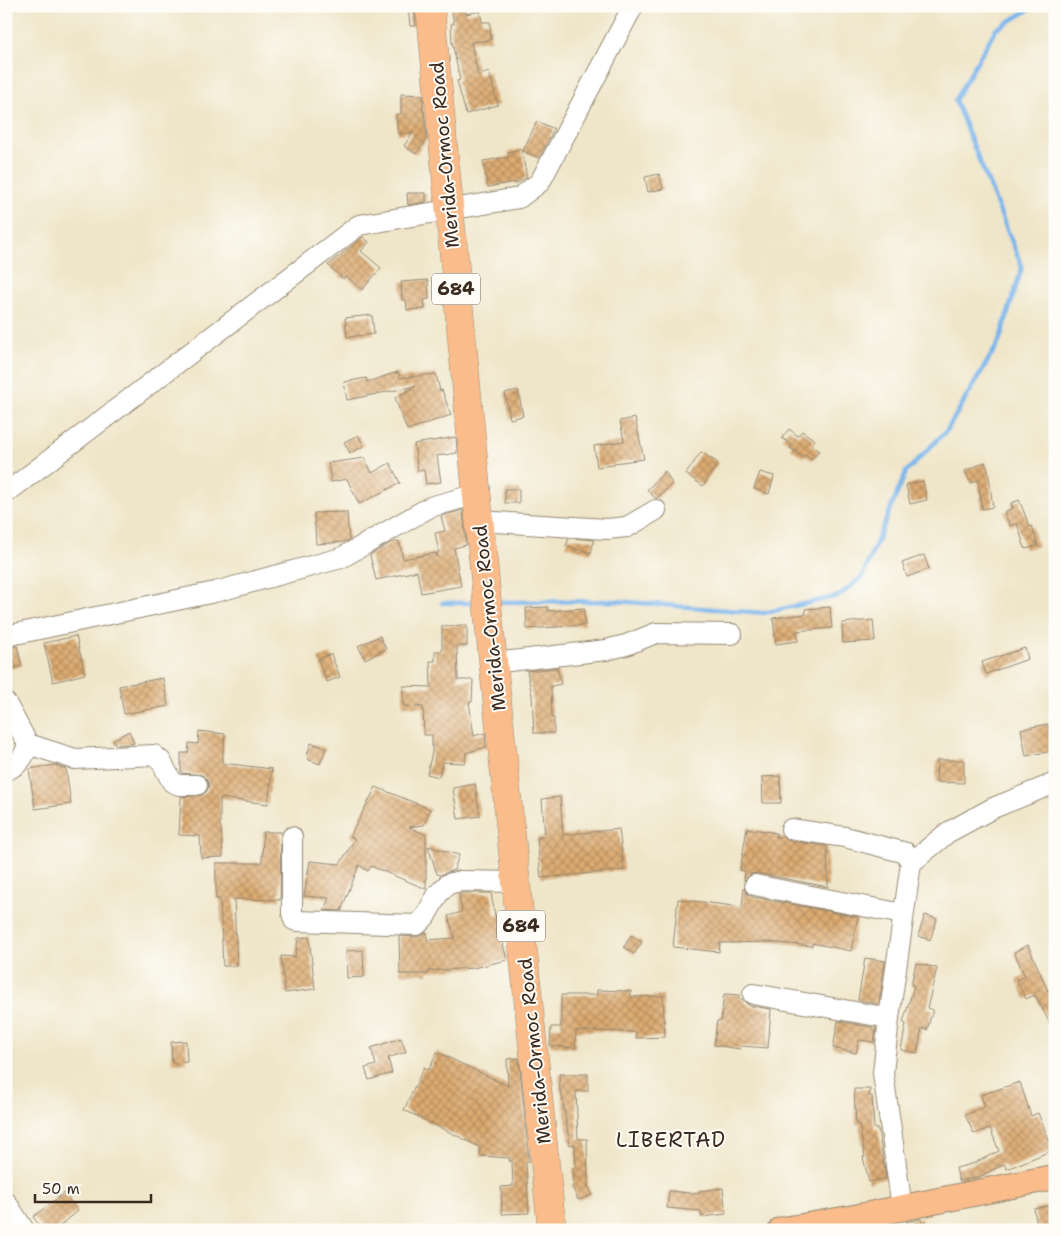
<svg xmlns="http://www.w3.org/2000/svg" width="1061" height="1236" font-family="'Shantell Sans',sans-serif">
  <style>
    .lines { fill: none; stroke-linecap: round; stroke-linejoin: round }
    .stream { stroke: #7ab5ec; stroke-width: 4.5 }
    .building { fill: url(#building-cross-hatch) }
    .minor-casing { stroke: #958873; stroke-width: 22 }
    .major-casing { stroke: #958873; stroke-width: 27 }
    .highway-casing { stroke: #958873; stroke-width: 29 }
    .minor { stroke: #fff; stroke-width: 20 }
    .major { stroke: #fabc8b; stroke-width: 25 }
    .highway { stroke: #fabc8b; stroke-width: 28 }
    .labels { text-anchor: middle; stroke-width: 4; stroke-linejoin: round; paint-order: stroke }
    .shield { fill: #fdfcf7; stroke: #75695f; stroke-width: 1 }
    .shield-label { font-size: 18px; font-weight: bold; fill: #3b2a1e }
    .street-label { font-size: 19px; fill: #3b2a1e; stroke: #fdfcf7 }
    .quarter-label { font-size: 21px; letter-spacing: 1px; fill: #3b2a1e; stroke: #fdfcf7 }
  </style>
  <defs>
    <pattern id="building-cross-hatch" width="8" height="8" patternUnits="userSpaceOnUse" patternTransform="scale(1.25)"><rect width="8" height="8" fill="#ddac72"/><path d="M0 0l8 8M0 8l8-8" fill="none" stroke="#b48c5d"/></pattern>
  </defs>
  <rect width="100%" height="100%" fill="#fdfcf7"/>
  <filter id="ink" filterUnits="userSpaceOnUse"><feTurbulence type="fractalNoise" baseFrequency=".02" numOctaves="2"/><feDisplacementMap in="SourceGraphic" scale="10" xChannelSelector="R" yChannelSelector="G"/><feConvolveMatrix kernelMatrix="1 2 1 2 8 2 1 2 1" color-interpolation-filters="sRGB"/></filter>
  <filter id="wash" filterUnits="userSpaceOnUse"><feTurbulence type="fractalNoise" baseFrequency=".0096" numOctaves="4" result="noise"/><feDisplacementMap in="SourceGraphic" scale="20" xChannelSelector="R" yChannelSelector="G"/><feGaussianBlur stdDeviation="1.12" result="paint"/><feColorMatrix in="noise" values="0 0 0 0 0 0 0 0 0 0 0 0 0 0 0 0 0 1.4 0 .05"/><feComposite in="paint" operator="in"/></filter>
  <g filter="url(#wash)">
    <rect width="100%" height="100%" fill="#efe5c8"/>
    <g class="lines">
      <g class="stream">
        <path d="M 496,602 L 616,601 L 764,613 L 839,596 L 862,577 L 906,472 L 947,430 L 999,342 L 1022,267 L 955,100 L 996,29 L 1027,11 L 1030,6"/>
        <path d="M 442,603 L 478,603"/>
      </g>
    </g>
    <g id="blocks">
      <g class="building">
        <path d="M 451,6 L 465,6 L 466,14 L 480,11 L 482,22 L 490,22 L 491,40 L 471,42 L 478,75 L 489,72 L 498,105 L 466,114 L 457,81 L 460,80 L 452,42 L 451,24 L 454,24 Z"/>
        <path d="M 408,7 L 414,7 L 416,26 L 410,26 Z"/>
        <path d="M 401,94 L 423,95 L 423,111 L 424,111 L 427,139 L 416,154 L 404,146 L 413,132 L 398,134 L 396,114 L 401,114 Z"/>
        <path d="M 537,121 L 554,129 L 539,158 L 523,151 Z"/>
        <path d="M 521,149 L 527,177 L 515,184 L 515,182 L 488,187 L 483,161 L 509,157 L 508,152 Z"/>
        <path d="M 659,174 L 663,189 L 648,192 L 645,177 Z"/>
        <path d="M 407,193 L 426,193 L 426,202 L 408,205 Z"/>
        <path d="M 363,237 L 369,242 L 361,251 L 381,268 L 362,290 L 346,276 L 343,279 L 328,265 Z"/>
        <path d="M 428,280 L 429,299 L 424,300 L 425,309 L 407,310 L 406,300 L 402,300 L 401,282 Z"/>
        <path d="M 372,315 L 374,334 L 347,337 L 345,318 Z"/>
        <path d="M 398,372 L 400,378 L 436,374 L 440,391 L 442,390 L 451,415 L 407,430 L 395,398 L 416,386 L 347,400 L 344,382 L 366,378 L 367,382 Z"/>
        <path d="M 518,390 L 523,416 L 510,419 L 505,393 Z"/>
        <path d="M 635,418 L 644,459 L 614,463 L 614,465 L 597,467 L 594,446 L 624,441 L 620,421 Z"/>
        <path d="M 789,429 L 798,436 L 802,431 L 815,440 L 811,445 L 819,451 L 812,460 L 805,455 L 803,457 L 790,448 L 792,445 L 782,438 Z"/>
        <path d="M 358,435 L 364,446 L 350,453 L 344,442 Z"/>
        <path d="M 456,437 L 457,453 L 437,456 L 441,482 L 426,484 L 424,470 L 418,471 L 414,444 Z"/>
        <path d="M 701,452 L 718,463 L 703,486 L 686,474 Z"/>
        <path d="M 365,458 L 372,473 L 390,463 L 400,483 L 359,504 L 347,479 L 331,482 L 328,463 Z"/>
        <path d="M 985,462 L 988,470 L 993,507 L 982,509 L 978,480 L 971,483 L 965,471 Z"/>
        <path d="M 665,471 L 672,484 L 657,498 L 655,498 L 647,490 Z"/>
        <path d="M 760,472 L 774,476 L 769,494 L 754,489 Z"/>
        <path d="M 923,481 L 927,500 L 910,504 L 906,485 Z"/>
        <rect x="505" y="489" width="14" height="14"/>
        <path d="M 1019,500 L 1030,527 L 1032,526 L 1038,546 L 1025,549 L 1017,523 L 1010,526 L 1004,512 L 1013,508 L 1011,503 Z"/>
        <path d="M 463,510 L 466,545 L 454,548 L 461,586 L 421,593 L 417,571 L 376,580 L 370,555 L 390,543 L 399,541 L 403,559 L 435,553 L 438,558 L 437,553 L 439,552 L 435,533 L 445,531 L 441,516 Z"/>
        <path d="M 347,512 L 349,540 L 344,542 L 316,544 L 314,513 Z"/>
        <path d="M 569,538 L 594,540 L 591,553 L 566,546 Z"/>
        <path d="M 924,555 L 929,569 L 907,577 L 902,563 Z"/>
        <path d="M 548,607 L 548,611 L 584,608 L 585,625 L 527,629 L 526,608 Z"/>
        <path d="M 830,607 L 832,628 L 797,631 L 798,641 L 776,644 L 773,618 L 806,614 L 805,609 Z"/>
        <path d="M 873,620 L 875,641 L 843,643 L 842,623 Z"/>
        <path d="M 467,625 L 467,646 L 457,646 L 458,680 L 473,680 L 472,702 L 469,702 L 474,736 L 485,733 L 486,747 L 466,753 L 465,763 L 442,762 L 439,777 L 427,774 L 432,752 L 432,735 L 424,735 L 423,707 L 403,706 L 403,686 L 431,687 L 430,661 L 435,661 L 435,651 L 442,651 L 442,626 Z"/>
        <path d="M 76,636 L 85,674 L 53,682 L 44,643 Z"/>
        <path d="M 380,636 L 386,649 L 365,659 L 358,646 Z"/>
        <path d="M 17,646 L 22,666 L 6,670 L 6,648 Z"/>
        <path d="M 1025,648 L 1028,659 L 986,674 L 982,662 Z"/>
        <path d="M 331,654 L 340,677 L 327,682 L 318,659 Z"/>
        <path d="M 557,668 L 561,684 L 551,686 L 552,718 L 554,718 L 554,733 L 534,733 L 532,695 L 527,671 Z"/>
        <path d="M 163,678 L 168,706 L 124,714 L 119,686 Z"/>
        <path d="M 1048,724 L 1053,751 L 1026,756 L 1021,729 Z"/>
        <path d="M 129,731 L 134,743 L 131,744 L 116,745 L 113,740 Z"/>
        <path d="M 199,731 L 225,734 L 222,763 L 272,769 L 268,804 L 220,798 L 220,827 L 221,827 L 223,857 L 201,858 L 200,836 L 179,835 L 181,797 L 202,795 L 207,791 L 209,785 L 207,780 L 202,775 L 181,773 L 181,753 L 188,753 L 189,743 L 198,744 Z"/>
        <path d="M 311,743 L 326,748 L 320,764 L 309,760 L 307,755 Z"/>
        <path d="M 937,760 L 964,760 L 964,783 L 936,782 Z"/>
        <path d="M 55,765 L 66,769 L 71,804 L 35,809 L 29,769 Z"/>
        <path d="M 780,776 L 781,803 L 763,803 L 762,777 Z"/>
        <path d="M 475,784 L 480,816 L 458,819 L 453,788 Z"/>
        <path d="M 376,787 L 430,809 L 424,825 L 409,827 L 426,835 L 426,889 L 371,866 L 368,871 L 359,865 L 341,911 L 324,910 L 329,898 L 304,896 L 310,861 L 340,864 L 355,839 L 350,836 Z"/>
        <path d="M 560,797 L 563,835 L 619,829 L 624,870 L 541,878 L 537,838 L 545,837 L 542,799 Z"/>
        <path d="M 747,828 L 776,833 L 776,837 L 783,837 L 789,841 L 827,846 L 828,887 L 757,873 L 751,874 L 744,881 L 745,871 L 740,870 Z"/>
        <path d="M 263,832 L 281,832 L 280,900 L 234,899 L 237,966 L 223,966 L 220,899 L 216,899 L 216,863 L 262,863 Z"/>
        <path d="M 428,846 L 459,855 L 454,870 L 440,875 L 437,874 Z"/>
        <path d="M 744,887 L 747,894 L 753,897 L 858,917 L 851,951 L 812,943 L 812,946 L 767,942 L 720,943 L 719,952 L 673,947 L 678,899 L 742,907 Z"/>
        <path d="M 462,893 L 491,893 L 495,916 L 504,914 L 506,935 L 501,936 L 507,960 L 473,968 L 428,971 L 428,974 L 400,974 L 399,936 L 417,937 L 427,932 L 427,940 L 455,938 L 448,916 L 462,912 L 459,894 Z"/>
        <path d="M 925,915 L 937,919 L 930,940 L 918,936 Z"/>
        <path d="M 631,935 L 642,942 L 634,954 L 624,947 Z"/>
        <path d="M 309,937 L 315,989 L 285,993 L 281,956 L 295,957 L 298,938 Z"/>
        <path d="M 1028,945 L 1048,991 L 1050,990 L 1055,1000 L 1055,1033 L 1035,995 L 1026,999 L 1016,980 L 1025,976 L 1014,952 Z"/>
        <path d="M 363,950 L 364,977 L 347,978 L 346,951 Z"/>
        <path d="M 865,958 L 885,961 L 879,1004 L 858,1000 Z"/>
        <path d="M 916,963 L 937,968 L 927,1008 L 933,1010 L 927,1030 L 922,1028 L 917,1053 L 901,1050 L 906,1024 L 903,1022 L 914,986 L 911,985 Z"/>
        <path d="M 597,990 L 631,991 L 631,997 L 663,996 L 665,1037 L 636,1038 L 636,1032 L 576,1031 L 575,1048 L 550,1046 L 551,1027 L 561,1027 L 561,995 L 597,995 Z"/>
        <path d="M 724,994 L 739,995 L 739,999 L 742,999 L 746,1003 L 750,1006 L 771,1009 L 768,1048 L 741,1046 L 740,1049 L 714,1045 L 717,1021 L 721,1021 Z"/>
        <path d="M 838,1021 L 876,1028 L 874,1042 L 859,1040 L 856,1053 L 833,1048 Z"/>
        <path d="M 401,1038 L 406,1052 L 388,1058 L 392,1073 L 369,1080 L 365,1068 L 376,1065 L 371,1048 Z"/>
        <path d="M 186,1041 L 187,1062 L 172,1063 L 171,1042 Z"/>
        <path d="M 437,1052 L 508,1086 L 507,1059 L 519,1058 L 529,1162 L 526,1162 L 529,1213 L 502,1214 L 501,1187 L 513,1186 L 512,1161 L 509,1161 L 510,1158 L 480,1156 L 480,1147 L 404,1110 L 424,1067 L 429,1070 Z"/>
        <path d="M 559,1074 L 588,1074 L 588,1091 L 576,1091 L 578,1139 L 587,1139 L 588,1186 L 592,1195 L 578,1200 L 572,1186 L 574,1186 L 573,1168 L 576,1168 L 575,1144 L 570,1145 L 561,1091 L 560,1091 Z"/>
        <path d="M 1020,1082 L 1031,1116 L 1038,1113 L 1053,1150 L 1007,1169 L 1004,1164 L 979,1177 L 959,1181 L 956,1168 L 972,1164 L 999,1151 L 990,1128 L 974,1134 L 965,1115 L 985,1107 L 981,1095 Z"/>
        <path d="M 854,1089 L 870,1089 L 869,1096 L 872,1096 L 874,1129 L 878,1129 L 886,1178 L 869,1182 L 863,1157 L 865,1157 L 859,1124 L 856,1124 Z"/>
        <path d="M 723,1188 L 726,1214 L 702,1217 L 701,1211 L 667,1208 L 669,1191 L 699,1194 L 699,1191 Z"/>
        <path d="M 64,1193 L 78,1211 L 55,1230 L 43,1230 L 33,1217 Z"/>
        <path d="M 1052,1205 L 1055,1216 L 1055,1230 L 1038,1230 L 1034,1209 Z"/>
        <path d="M 921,1219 L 923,1230 L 907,1230 L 906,1222 Z"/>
      </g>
    </g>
  </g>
  <g filter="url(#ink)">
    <use href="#blocks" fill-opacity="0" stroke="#958873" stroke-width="1"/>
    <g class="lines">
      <defs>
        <g id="minor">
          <path d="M 6,493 L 359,225 L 519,198 L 540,182 L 633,6"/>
          <path d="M 479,521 L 607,529 L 627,527 L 656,510"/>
          <path d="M 6,636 L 215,592 L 341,558 L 430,507 L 477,494"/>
          <path d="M 493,663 L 606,650 L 626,645 L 656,633 L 732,634"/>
          <path d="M 6,703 L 28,744 C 25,756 18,766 6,770"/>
          <path d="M 28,744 L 75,759 L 154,755 L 161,761 L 172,782 L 179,785 L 197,785"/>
          <path d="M 791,829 L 845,837 L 906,853 L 911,863 L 889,1018 L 883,1073 L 902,1208"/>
          <path d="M 292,837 L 292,913 L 294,920 L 297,921 L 417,925 L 425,917 L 438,894 L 448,884 L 461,881 L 516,882"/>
          <path d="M 911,863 L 947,833 L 993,808 L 1055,783"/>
          <path d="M 755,885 L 903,914"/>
          <path d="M 753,994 L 889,1018"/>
          <path d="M 6,1202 L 24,1230"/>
        </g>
        <path id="major" d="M 781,1230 L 852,1218 L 1055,1177"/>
        <path id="highway" d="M 430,6 L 489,622 L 552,1230"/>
      </defs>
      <use href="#minor" class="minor-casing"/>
      <use href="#major" class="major-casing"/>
      <use href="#highway" class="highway-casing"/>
      <use href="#minor" class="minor"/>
      <use href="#major" class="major"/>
      <use href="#highway" class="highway"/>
    </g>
  </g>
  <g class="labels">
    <g class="shield">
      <rect x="432" y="273.5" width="48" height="31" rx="4"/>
      <rect x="497" y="910.5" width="48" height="31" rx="4"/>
    </g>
    <g class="shield-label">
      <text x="456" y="295">684</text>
      <text x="521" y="932">684</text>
    </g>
    <g class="street-label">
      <text transform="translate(444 155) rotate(-95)" y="7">Merida-Ormoc Road</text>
      <text transform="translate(489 618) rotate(-96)" y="7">Merida-Ormoc Road</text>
      <text transform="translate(534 1051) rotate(-96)" y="7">Merida-Ormoc Road</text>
    </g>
    <g class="quarter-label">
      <text x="671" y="1147">LIBERTAD</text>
    </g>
  </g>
  <rect width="1061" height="1236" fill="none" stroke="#fdfcf7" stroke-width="25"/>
  <path d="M35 1194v8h116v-8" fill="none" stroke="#3b2a1e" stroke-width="2.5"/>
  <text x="42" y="1194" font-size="15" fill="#3b2a1e" stroke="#fdfcf7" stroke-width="4" paint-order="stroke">50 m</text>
</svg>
